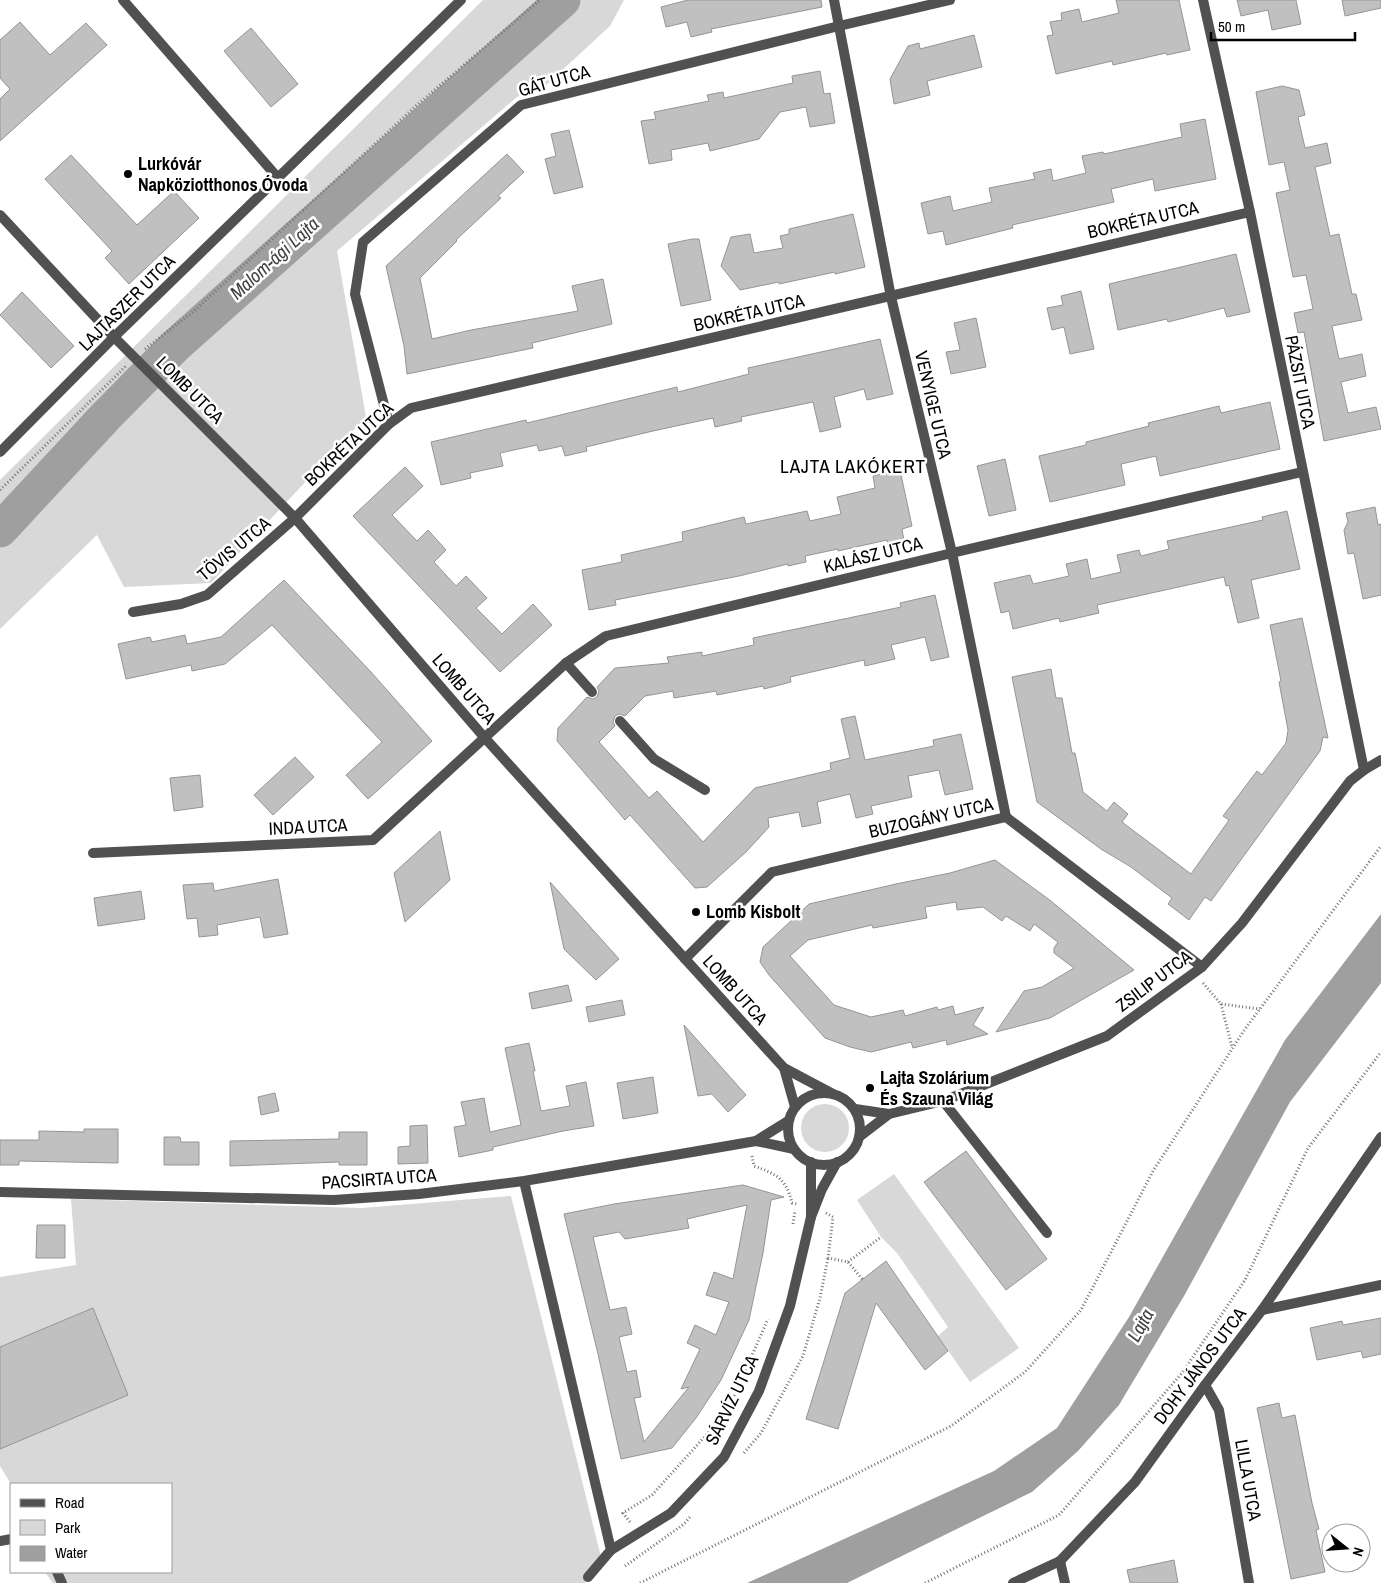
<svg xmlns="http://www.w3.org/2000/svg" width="1381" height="1583" font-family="'Archivo Narrow',sans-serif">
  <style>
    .green { fill: #d8d8d8 }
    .water { fill: #9f9f9f }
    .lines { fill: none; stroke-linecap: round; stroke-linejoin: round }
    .river { stroke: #9f9f9f; stroke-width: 35 }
    .building { fill: #c0c0c0; stroke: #959595; fill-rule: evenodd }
    .path { stroke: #737373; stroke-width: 3; stroke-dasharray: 1 2.5; stroke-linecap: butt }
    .lane { stroke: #515151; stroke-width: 10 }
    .street { stroke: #515151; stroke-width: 10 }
    .poi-dot { fill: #000; stroke: #fff; stroke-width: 2 }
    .labels { text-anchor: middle; stroke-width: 5; stroke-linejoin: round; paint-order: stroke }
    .street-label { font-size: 18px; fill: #000; stroke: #fff }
    .poi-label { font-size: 18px; font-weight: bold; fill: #000; stroke: #fff; text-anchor: start }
    .water-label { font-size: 19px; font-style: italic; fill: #404040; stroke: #fff }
    .neighbourhood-label { font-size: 19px; letter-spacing: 1px; fill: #000; stroke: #fff }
  </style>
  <rect width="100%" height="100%" fill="#fff"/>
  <g class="green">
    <path d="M 483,0 L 624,0 L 610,26 L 545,86 L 517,97 L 337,251 L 366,417 L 211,583 L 124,587 L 97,535 L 0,629 L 0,480 Z"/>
    <circle cx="825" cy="1128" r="24"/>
    <path d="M 894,1174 L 1019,1348 L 970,1382 L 938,1336 L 948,1327 L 897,1253 L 881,1237 L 857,1200 Z"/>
    <path d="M 511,1196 L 603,1565 L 585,1583 L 53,1583 L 45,1572 L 171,1572 L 171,1484 L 11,1484 L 0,1466 L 0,1277 L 76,1265 L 71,1199 L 362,1208 Z"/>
  </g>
  <path class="water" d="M 1381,914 L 1381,983 L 1290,1102 L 1184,1296 L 1119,1405 L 1078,1451 L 1032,1492 L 847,1583 L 747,1583 L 994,1471 L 1057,1428 L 1129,1317 L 1285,1040 Z"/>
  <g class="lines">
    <path class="river" d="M 0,530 L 106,416 L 175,346 L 563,0"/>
  </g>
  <g class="building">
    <path d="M 688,0 L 821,0 L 822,7 L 711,29 L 712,32 L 691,37 L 687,22 L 666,27 L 661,7 Z"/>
    <path d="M 1116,0 L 1179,0 L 1190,50 L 1167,55 L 1166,53 L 1113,65 L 1112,61 L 1056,74 L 1047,36 L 1053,35 L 1050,22 L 1062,20 L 1061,13 L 1079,9 L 1082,22 L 1119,13 Z"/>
    <path d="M 1237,0 L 1296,0 L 1301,24 L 1272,30 L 1268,10 L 1241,16 Z"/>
    <path d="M 1342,0 L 1381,0 L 1381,8 L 1345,16 Z"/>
    <path d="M 20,22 L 50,55 L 86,23 L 107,45 L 0,141 L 0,99 L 10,89 L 0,78 L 0,40 Z"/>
    <path d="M 251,28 L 298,84 L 271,107 L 224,51 Z"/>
    <path d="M 974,35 L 982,67 L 927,81 L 930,95 L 894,104 L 890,79 L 908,46 L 919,43 L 920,49 Z"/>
    <path d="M 820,71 L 824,94 L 830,93 L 835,123 L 810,127 L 806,107 L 780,112 L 759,139 L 710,151 L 708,143 L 671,150 L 672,160 L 649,164 L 641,121 L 656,119 L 654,112 L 709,101 L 707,95 L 723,92 L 724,98 L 793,83 L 792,76 Z"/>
    <path d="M 1282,86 L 1299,90 L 1305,115 L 1298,117 L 1305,148 L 1327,143 L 1331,163 L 1315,167 L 1330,236 L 1339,234 L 1352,294 L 1356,294 L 1362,320 L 1332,326 L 1339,359 L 1362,354 L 1366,376 L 1341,382 L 1348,413 L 1376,407 L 1381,429 L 1324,441 L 1304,332 L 1298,333 L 1294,313 L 1313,309 L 1306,275 L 1293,277 L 1276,193 L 1290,190 L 1284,162 L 1269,165 L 1256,92 Z"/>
    <path d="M 1205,119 L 1216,179 L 1155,191 L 1153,179 L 1111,189 L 1114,202 L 1012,225 L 1013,228 L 946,245 L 943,231 L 928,234 L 921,203 L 950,196 L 953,211 L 992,202 L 989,188 L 1035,179 L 1033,173 L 1051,169 L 1053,181 L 1086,173 L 1082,156 L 1103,152 L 1104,154 L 1182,137 L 1180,124 Z"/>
    <path d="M 569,130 L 583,187 L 554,194 L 545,159 L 556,156 L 551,134 Z"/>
    <path d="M 507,154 L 524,172 L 498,196 L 501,198 L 456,240 L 457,241 L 420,278 L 432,339 L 471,330 L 578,311 L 572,286 L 603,279 L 612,324 L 532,343 L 533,348 L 407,374 L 404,346 L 386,266 Z"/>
    <path d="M 71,155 L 137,225 L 174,191 L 199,218 L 129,284 L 105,258 L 112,251 L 45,179 Z"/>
    <path d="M 853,214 L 865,267 L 835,274 L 835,272 L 779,284 L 779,282 L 740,290 L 721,266 L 731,237 L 750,234 L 754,253 L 783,248 L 780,236 L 789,234 L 789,229 Z"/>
    <path d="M 692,239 L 699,239 L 711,300 L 681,306 L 668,244 Z"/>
    <path d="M 1236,254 L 1250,312 L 1227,317 L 1224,308 L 1168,322 L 1167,319 L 1118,330 L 1109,284 Z"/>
    <path d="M 1081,291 L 1094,349 L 1070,354 L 1064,327 L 1052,330 L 1047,308 L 1063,305 L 1061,296 Z"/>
    <path d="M 22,292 L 74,346 L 51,368 L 0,315 Z"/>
    <path d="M 976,318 L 986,367 L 951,374 L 946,352 L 960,350 L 954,323 Z"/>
    <path d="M 880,339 L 893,394 L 867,400 L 864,389 L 834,397 L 841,427 L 820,432 L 813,402 L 741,417 L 742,421 L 715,427 L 713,418 L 653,431 L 586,447 L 587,451 L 565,456 L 562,446 L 539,451 L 537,445 L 500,453 L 503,466 L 470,473 L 471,478 L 441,485 L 431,442 L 526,420 L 527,423 L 677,387 L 678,392 L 749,374 L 748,368 Z"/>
    <path d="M 1270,402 L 1280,449 L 1160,476 L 1156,456 L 1121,464 L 1125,485 L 1050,502 L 1039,456 L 1086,445 L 1086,442 L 1149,426 L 1148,423 L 1219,406 L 1221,413 Z"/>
    <path d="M 1005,459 L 1016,510 L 989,516 L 977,466 Z"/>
    <path d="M 405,467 L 423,486 L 392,515 L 417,541 L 428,530 L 446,550 L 434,562 L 456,586 L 466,576 L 487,598 L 476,608 L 502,634 L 533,604 L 552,625 L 500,672 L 353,516 Z"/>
    <path d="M 900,470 L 912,526 L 902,529 L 904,541 L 888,545 L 887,540 L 838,551 L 838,549 L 805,556 L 806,562 L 788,566 L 788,564 L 739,576 L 615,600 L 616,605 L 589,610 L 582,570 L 622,562 L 621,555 L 683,541 L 682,532 L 744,517 L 746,524 L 807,511 L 810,521 L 841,514 L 837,497 L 875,488 L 873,476 Z"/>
    <path d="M 1375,507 L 1378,525 L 1381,524 L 1381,595 L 1363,599 L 1354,553 L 1348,554 L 1344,530 L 1348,522 L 1346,513 Z"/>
    <path d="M 1287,511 L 1300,569 L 1251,580 L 1259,618 L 1238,623 L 1229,585 L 1226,586 L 1224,577 L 1097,605 L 1099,613 L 1060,622 L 1059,618 L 1013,629 L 1009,611 L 1001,613 L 994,583 L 1030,575 L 1033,584 L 1069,576 L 1066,564 L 1087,559 L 1091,579 L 1121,572 L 1117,555 L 1139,550 L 1141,556 L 1169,549 L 1167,541 L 1263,520 L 1262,517 Z"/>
    <path d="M 284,580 L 371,672 L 432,741 L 368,799 L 346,775 L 382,742 L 272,625 L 225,664 L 192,671 L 191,665 L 126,679 L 118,644 L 150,637 L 152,642 L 185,635 L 187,644 L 221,637 Z"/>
    <path d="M 935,595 L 949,657 L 931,661 L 925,637 L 891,645 L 895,659 L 865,666 L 864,660 L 790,677 L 791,682 L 764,689 L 763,686 L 717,695 L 716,691 L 674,698 L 673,691 L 645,696 L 625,716 L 619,714 L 615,716 L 613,722 L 615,726 L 599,742 L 649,798 L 657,791 L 703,842 L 755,788 L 831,770 L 830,763 L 850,758 L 841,719 L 855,716 L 865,760 L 934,746 L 933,740 L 961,734 L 973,789 L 945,795 L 939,770 L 908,776 L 912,797 L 871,806 L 873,814 L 856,818 L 850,794 L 817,802 L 821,823 L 802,827 L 799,812 L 768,818 L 769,827 L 746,852 L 707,887 L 695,888 L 630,815 L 625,820 L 557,741 L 558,728 L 587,697 L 593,699 L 597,697 L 599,691 L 597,687 L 615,668 L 669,663 L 667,657 L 702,652 L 702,656 L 754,645 L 753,638 L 901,607 L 900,603 Z"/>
    <path d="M 1302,618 L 1328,738 L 1323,737 L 1320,751 L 1211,901 L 1205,897 L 1189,920 L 1168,904 L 1172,898 L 1131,867 L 1101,849 L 1037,802 L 1012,677 L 1051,669 L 1056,698 L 1062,698 L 1072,753 L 1075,753 L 1083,792 L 1107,811 L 1114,802 L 1128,814 L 1122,822 L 1191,874 L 1229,820 L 1223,816 L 1257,771 L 1262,775 L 1286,743 L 1288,730 L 1279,682 L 1281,681 L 1270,625 Z"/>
    <path d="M 295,757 L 314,777 L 273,815 L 254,795 Z"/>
    <path d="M 200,775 L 203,807 L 174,811 L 170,778 Z"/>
    <path d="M 440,831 L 450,880 L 405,922 L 394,873 Z"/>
    <path d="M 995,860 L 1051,901 L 1134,970 L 1050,1018 L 996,1032 L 1024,991 L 1042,987 L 1074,968 L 1054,953 L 1054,948 L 1058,942 L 1034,924 L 1030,931 L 1006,916 L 1002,921 L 983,907 L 957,910 L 956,902 L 925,907 L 927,918 L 873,928 L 872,925 L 808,940 L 790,956 L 834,1005 L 871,1017 L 903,1010 L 905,1016 L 937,1007 L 938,1010 L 953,1006 L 955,1015 L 984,1007 L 973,1025 L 988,1034 L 947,1045 L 946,1040 L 913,1048 L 911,1042 L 871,1052 L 850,1047 L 825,1038 L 769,975 L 760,962 L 763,947 L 809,904 L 896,884 L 950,873 Z"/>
    <path d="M 278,879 L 288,934 L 264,938 L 260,917 L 217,925 L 218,935 L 199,937 L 197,918 L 187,919 L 183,885 L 213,883 L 214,891 Z"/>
    <path d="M 550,882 L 619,959 L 596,980 L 564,949 Z"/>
    <path d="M 141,891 L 145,919 L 98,926 L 94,898 Z"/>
    <path d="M 568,985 L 572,1001 L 532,1009 L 529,993 Z"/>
    <path d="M 622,1000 L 625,1015 L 589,1022 L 586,1007 Z"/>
    <path d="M 684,1025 L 746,1095 L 728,1112 L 712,1094 L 698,1096 Z"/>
    <path d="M 529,1043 L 535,1071 L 533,1071 L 541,1111 L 570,1106 L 566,1086 L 586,1082 L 594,1126 L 563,1131 L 493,1147 L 493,1150 L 459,1157 L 454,1127 L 466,1125 L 461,1102 L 484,1098 L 490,1132 L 521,1125 L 505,1048 Z"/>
    <path d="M 653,1077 L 658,1113 L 623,1119 L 617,1083 Z"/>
    <path d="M 275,1093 L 279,1111 L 261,1115 L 258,1097 Z"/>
    <path d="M 427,1125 L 428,1163 L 398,1164 L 398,1147 L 410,1146 L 410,1126 Z"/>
    <path d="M 84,1129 L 118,1129 L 118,1163 L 19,1161 L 19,1165 L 0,1165 L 0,1140 L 39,1140 L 39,1131 L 84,1132 Z"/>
    <path d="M 339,1132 L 367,1132 L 367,1165 L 339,1165 L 339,1162 L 230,1166 L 230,1141 L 339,1139 Z"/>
    <path d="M 164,1137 L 180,1137 L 181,1142 L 199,1142 L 199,1165 L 164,1165 Z"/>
    <path d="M 966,1151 L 1047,1259 L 1006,1290 L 924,1182 Z"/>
    <path d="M 743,1185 L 784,1197 L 771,1200 L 763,1253 L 749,1320 L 721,1380 L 696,1418 L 672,1448 L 621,1459 L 598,1354 L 564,1214 L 614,1204 ZM 747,1205 L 733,1279 L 714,1272 L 706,1295 L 729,1302 L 716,1335 L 695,1325 L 687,1343 L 700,1349 L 681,1389 L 689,1387 L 644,1442 L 634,1398 L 641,1397 L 636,1370 L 627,1372 L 619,1337 L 632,1334 L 626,1307 L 610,1310 L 593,1237 L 619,1232 L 625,1239 L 689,1228 L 687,1219 Z"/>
    <path d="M 37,1225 L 65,1225 L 65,1258 L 36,1258 Z"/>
    <path d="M 886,1261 L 948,1351 L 925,1370 L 876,1303 L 838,1429 L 806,1419 L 845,1293 Z"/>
    <path d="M 93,1308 L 128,1395 L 0,1449 L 0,1347 Z"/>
    <path d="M 1381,1318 L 1381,1354 L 1363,1358 L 1361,1351 L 1317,1360 L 1310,1328 L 1342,1321 L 1343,1325 Z"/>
    <path d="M 1279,1403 L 1282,1418 L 1295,1415 L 1312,1503 L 1319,1529 L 1316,1530 L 1325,1572 L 1291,1579 L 1257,1408 Z"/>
    <path d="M 1174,1560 L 1178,1583 L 1130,1583 L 1127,1570 Z"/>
  </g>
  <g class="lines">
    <g class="path">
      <path d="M 145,349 L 194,311 L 417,105 L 540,0"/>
      <path d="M 0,490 L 126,366"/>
      <path d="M 1203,983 L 1221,1004 L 1260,1009"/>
      <path d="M 1221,1004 L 1232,1047"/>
      <path d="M 752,1156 L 754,1166 C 776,1174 786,1178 792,1203 L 797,1204"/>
      <path d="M 826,1213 L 833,1217 L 828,1258 L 848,1262 L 863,1280"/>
      <path d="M 793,1224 L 795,1210"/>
      <path d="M 848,1262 L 881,1237"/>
      <path d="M 744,1453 L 761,1433 L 803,1356 L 820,1298 L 828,1258"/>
      <path d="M 630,1522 L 623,1513 L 652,1495 L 727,1412 L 768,1319"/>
      <path d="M 625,1566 L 684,1524 L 690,1517"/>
      <path d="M 640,1583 L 951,1426 L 1025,1372 L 1081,1310 L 1153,1171 L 1245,1029 L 1381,846"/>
      <path d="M 925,1583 L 1059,1515 L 1182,1373 L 1245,1280 L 1308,1148 L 1381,1052"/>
    </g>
    <g class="lane">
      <path d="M 566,663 L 592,692"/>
      <path d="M 620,721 L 654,759 L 705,790"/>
      <path d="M 943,1101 L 1047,1233"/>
      <path d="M 0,1541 L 11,1539"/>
      <path d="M 57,1572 L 62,1583"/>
    </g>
    <g class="street">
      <path d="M 123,0 L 278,178"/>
      <path d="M 834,0 L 891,297 L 952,553 L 1006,817"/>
      <path d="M 1203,0 L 1250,212 L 1364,770"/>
      <path d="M 0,215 L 114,337 L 295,518 L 484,737 L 784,1068 L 833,1094"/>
      <path d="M 389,424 L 355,294 L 363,242 L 521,105 L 839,26 L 950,0"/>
      <path d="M 0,452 L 114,337 L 461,0"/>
      <path d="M 133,612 L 181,604 L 207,595 L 295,518 L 389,424 L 411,408 L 1250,212"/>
      <path d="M 93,853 L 373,840 L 566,663 L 606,636 L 952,553 L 1302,472"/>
      <path d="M 685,959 L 772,872 L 1006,817 L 1202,967"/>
      <path d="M 784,1068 L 795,1107"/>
      <circle cx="824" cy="1129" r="36"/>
      <path d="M 855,1109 L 889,1114 L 943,1101 L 1107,1036 L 1202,967 L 1242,923 L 1350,781 L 1364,770 L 1381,760"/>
      <path d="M 859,1137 L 889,1114"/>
      <path d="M 756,1141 L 788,1121"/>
      <path d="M 811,1162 L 811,1217 L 822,1189 L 837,1162"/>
      <path d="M 524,1181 L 611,1550"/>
      <path d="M 0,1192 L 334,1200 L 419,1194 L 524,1181 L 756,1141 L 794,1149"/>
      <path d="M 1262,1310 L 1381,1285"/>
      <path d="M 1205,1385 L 1219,1410 L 1249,1583"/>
      <path d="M 1060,1561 L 1065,1583"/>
      <path d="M 588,1577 L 611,1550 L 671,1513 L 724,1457 L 759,1391 L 790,1306 L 811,1217"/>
      <path d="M 1013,1583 L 1060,1561 L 1135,1482 L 1205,1385 L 1262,1310 L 1381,1137"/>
    </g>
  </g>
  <g class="poi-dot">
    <circle cx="128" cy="174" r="5"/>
    <circle cx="696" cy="912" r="5"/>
    <circle cx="870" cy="1088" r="5"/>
  </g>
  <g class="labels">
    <g class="street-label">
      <text transform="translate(554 81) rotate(-16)" y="6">GÁT UTCA</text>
      <text transform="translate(1143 220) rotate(-13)" y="6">BOKRÉTA UTCA</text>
      <text transform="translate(127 303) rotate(-45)" y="6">LAJTASZER UTCA</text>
      <text transform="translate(749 313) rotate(-13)" y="6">BOKRÉTA UTCA</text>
      <text transform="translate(1300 382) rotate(79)" y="6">PÁZSIT UTCA</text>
      <text transform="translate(190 390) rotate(45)" y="6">LOMB UTCA</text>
      <text transform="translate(933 405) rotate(77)" y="6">VENYIGE UTCA</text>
      <text transform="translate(349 444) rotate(-43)" y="6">BOKRÉTA UTCA</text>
      <text transform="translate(234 549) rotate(-40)" y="6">TÖVIS UTCA</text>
      <text transform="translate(873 555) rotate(-14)" y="6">KALÁSZ UTCA</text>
      <text transform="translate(464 689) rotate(49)" y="6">LOMB UTCA</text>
      <text transform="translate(931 818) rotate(-13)" y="6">BUZOGÁNY UTCA</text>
      <text transform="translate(308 827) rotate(-3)" y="6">INDA UTCA</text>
      <text transform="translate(1154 981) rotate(-37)" y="6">ZSILIP UTCA</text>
      <text transform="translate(735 990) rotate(48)" y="6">LOMB UTCA</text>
      <text transform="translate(379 1179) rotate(-4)" y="6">PACSIRTA UTCA</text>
      <text transform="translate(1200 1366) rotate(-53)" y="6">DOHY JÁNOS UTCA</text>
      <text transform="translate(732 1400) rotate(-64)" y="6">SÁRVÍZ UTCA</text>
      <text transform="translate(1248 1480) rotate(80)" y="6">LILLA UTCA</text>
    </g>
    <g class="poi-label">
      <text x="138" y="170">Lurkóvár<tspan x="138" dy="21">Napköziotthonos Óvoda</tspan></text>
      <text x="706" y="918">Lomb Kisbolt</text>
      <text x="880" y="1084">Lajta Szolárium<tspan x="880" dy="21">És Szauna Világ</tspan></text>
    </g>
    <g class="water-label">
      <text transform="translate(274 258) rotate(-42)" y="7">Malom-ági Lajta</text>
      <text transform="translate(1140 1325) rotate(-61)" y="7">Lajta</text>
    </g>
    <g class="neighbourhood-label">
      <text x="853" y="473">LAJTA LAKÓKERT</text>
    </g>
  </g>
  <rect x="10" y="1483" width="162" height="90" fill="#ffffff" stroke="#999999"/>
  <rect x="20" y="1499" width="25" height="8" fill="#515151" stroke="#999999"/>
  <text x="55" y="1508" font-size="15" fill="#000000">Road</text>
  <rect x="20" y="1520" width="25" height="15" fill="#d8d8d8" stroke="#999999"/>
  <text x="55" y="1533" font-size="15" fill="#000000">Park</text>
  <rect x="20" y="1546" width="25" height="15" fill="#9f9f9f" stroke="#999999"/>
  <text x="55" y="1558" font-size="15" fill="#000000">Water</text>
  <g transform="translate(1346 1548) rotate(107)"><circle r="24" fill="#ffffff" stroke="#999999"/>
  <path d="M0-4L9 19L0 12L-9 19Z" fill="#000000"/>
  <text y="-8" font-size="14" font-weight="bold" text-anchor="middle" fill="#000000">N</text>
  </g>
  <path d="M1211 32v8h144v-8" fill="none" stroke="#000000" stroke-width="2.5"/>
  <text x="1218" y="32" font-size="15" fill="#000000" stroke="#ffffff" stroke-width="4" paint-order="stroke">50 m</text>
</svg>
